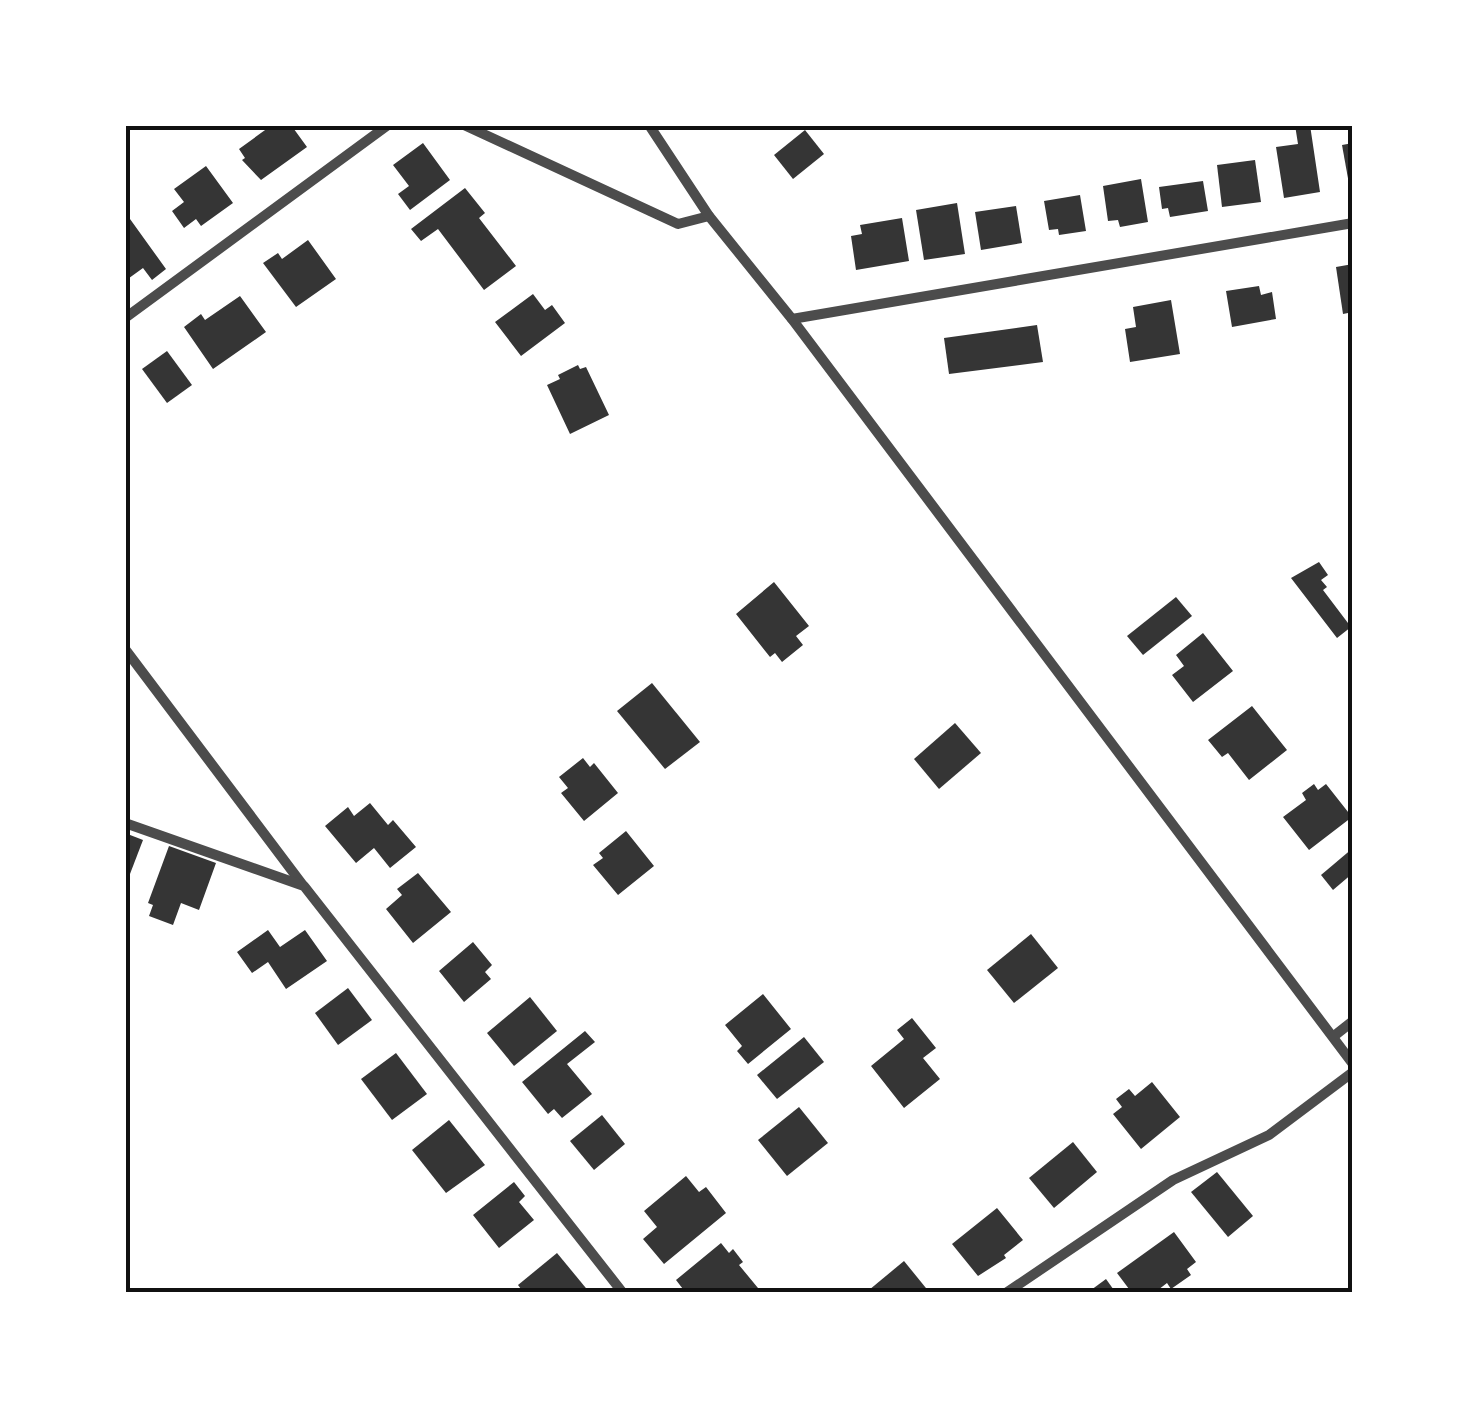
<svg xmlns="http://www.w3.org/2000/svg" width="1478" height="1418" font-family="Lato,sans-serif">
  <style>
    .building { fill: #353535 }
    .lines { fill: none; stroke-linecap: round; stroke-linejoin: round }
    .minor { stroke: #4c4c4c; stroke-width: 10 }
    .neatline { fill: none; stroke: #111; stroke-width: 4 }
  </style>
  <rect width="100%" height="100%" fill="#fff"/>
  <g class="building">
    <path d="M 272,125 L 291,125 L 307,147 L 261,180 L 242,160 L 245,158 L 239,149 Z"/>
    <path d="M 1295,125 L 1310,125 L 1320,192 L 1284,198 L 1276,147 L 1298,144 Z"/>
    <path d="M 805,130 L 824,154 L 793,179 L 774,155 Z"/>
    <path d="M 423,143 L 450,180 L 410,210 L 398,194 L 409,186 L 393,165 Z"/>
    <path d="M 1353,143 L 1353,184 L 1349,184 L 1342,145 Z"/>
    <path d="M 1255,160 L 1261,202 L 1222,207 L 1217,165 Z"/>
    <path d="M 206,166 L 233,203 L 201,226 L 196,219 L 184,228 L 172,211 L 184,202 L 174,189 Z"/>
    <path d="M 1141,179 L 1148,222 L 1120,227 L 1118,220 L 1108,221 L 1103,186 Z"/>
    <path d="M 1203,181 L 1208,211 L 1170,217 L 1168,208 L 1162,209 L 1159,187 Z"/>
    <path d="M 465,188 L 485,213 L 479,218 L 516,266 L 484,290 L 438,229 L 421,241 L 411,229 Z"/>
    <path d="M 1080,195 L 1086,231 L 1059,235 L 1058,229 L 1049,230 L 1044,201 Z"/>
    <path d="M 957,203 L 965,254 L 924,260 L 916,210 Z"/>
    <path d="M 1016,206 L 1022,243 L 981,250 L 975,212 Z"/>
    <path d="M 902,218 L 909,261 L 856,270 L 851,236 L 862,234 L 860,225 Z"/>
    <path d="M 130,219 L 166,269 L 152,280 L 143,268 L 125,281 L 125,223 Z"/>
    <path d="M 308,240 L 336,279 L 296,307 L 263,263 L 278,253 L 282,259 Z"/>
    <path d="M 1353,264 L 1353,312 L 1343,314 L 1336,267 Z"/>
    <path d="M 1259,286 L 1261,295 L 1272,292 L 1276,319 L 1232,327 L 1226,291 Z"/>
    <path d="M 533,294 L 545,310 L 552,305 L 565,323 L 521,356 L 495,322 Z"/>
    <path d="M 240,296 L 266,332 L 213,369 L 184,327 L 201,314 L 205,320 Z"/>
    <path d="M 1171,300 L 1180,354 L 1130,362 L 1125,329 L 1136,327 L 1133,307 Z"/>
    <path d="M 1037,325 L 1043,362 L 949,374 L 944,338 Z"/>
    <path d="M 167,351 L 192,385 L 167,403 L 142,369 Z"/>
    <path d="M 578,365 L 580,369 L 586,367 L 609,415 L 570,434 L 547,385 L 560,379 L 558,375 Z"/>
    <path d="M 1319,562 L 1328,575 L 1321,580 L 1327,587 L 1323,590 L 1351,627 L 1337,638 L 1291,578 Z"/>
    <path d="M 774,582 L 809,626 L 796,636 L 803,645 L 782,662 L 775,653 L 770,657 L 736,614 Z"/>
    <path d="M 1176,597 L 1192,616 L 1143,655 L 1127,636 Z"/>
    <path d="M 1203,633 L 1233,671 L 1193,702 L 1172,675 L 1184,666 L 1176,655 Z"/>
    <path d="M 652,683 L 700,742 L 665,769 L 617,711 Z"/>
    <path d="M 1252,706 L 1287,750 L 1249,780 L 1228,753 L 1222,757 L 1208,740 Z"/>
    <path d="M 955,723 L 981,753 L 939,789 L 914,759 Z"/>
    <path d="M 583,758 L 590,767 L 594,763 L 618,793 L 584,821 L 561,793 L 568,788 L 559,777 Z"/>
    <path d="M 1314,784 L 1318,790 L 1326,784 L 1352,817 L 1309,850 L 1283,817 L 1306,800 L 1302,793 Z"/>
    <path d="M 370,803 L 388,825 L 393,820 L 416,847 L 390,868 L 374,848 L 356,863 L 325,826 L 348,807 L 354,816 Z"/>
    <path d="M 626,831 L 654,866 L 618,895 L 593,865 L 603,858 L 599,853 Z"/>
    <path d="M 125,833 L 143,840 L 125,887 Z"/>
    <path d="M 169,846 L 216,863 L 199,910 L 181,903 L 173,925 L 149,916 L 153,905 L 148,903 Z"/>
    <path d="M 1353,848 L 1353,873 L 1333,890 L 1321,875 Z"/>
    <path d="M 418,873 L 451,912 L 413,943 L 386,909 L 402,895 L 397,889 Z"/>
    <path d="M 268,930 L 280,947 L 305,930 L 327,961 L 286,989 L 268,962 L 252,973 L 237,952 Z"/>
    <path d="M 1031,934 L 1058,968 L 1014,1003 L 987,970 Z"/>
    <path d="M 473,942 L 492,965 L 485,972 L 491,979 L 464,1002 L 439,971 Z"/>
    <path d="M 348,988 L 372,1020 L 338,1045 L 315,1013 Z"/>
    <path d="M 763,994 L 791,1029 L 748,1064 L 737,1051 L 742,1046 L 725,1025 Z"/>
    <path d="M 530,997 L 557,1031 L 514,1066 L 487,1033 Z"/>
    <path d="M 912,1018 L 936,1048 L 923,1058 L 940,1079 L 904,1108 L 871,1066 L 904,1039 L 897,1030 Z"/>
    <path d="M 585,1031 L 595,1042 L 567,1064 L 592,1094 L 562,1118 L 554,1109 L 548,1114 L 522,1082 Z"/>
    <path d="M 804,1037 L 824,1062 L 777,1099 L 757,1075 Z"/>
    <path d="M 396,1053 L 427,1094 L 392,1120 L 361,1079 Z"/>
    <path d="M 1152,1082 L 1180,1117 L 1141,1149 L 1113,1114 L 1122,1107 L 1116,1099 L 1129,1089 L 1135,1096 Z"/>
    <path d="M 799,1107 L 828,1143 L 787,1176 L 758,1140 Z"/>
    <path d="M 602,1115 L 625,1144 L 594,1170 L 570,1141 Z"/>
    <path d="M 449,1120 L 485,1165 L 446,1193 L 412,1150 Z"/>
    <path d="M 1073,1142 L 1097,1172 L 1054,1208 L 1029,1178 Z"/>
    <path d="M 1217,1172 L 1253,1216 L 1228,1237 L 1191,1192 Z"/>
    <path d="M 686,1176 L 699,1192 L 706,1187 L 726,1213 L 664,1264 L 643,1239 L 657,1227 L 644,1211 Z"/>
    <path d="M 514,1182 L 525,1196 L 519,1202 L 534,1220 L 499,1248 L 473,1215 Z"/>
    <path d="M 997,1208 L 1023,1240 L 1004,1255 L 1006,1258 L 978,1276 L 952,1244 Z"/>
    <path d="M 1174,1232 L 1196,1262 L 1187,1269 L 1191,1275 L 1171,1289 L 1167,1283 L 1154,1293 L 1132,1293 L 1117,1273 Z"/>
    <path d="M 721,1243 L 729,1253 L 733,1249 L 743,1262 L 739,1265 L 758,1288 L 752,1293 L 686,1293 L 676,1280 Z"/>
    <path d="M 557,1253 L 590,1293 L 524,1293 L 518,1285 Z"/>
    <path d="M 904,1261 L 930,1293 L 872,1293 L 869,1290 Z"/>
    <path d="M 1106,1279 L 1116,1293 L 1087,1293 Z"/>
  </g>
  <g class="lines">
    <g class="minor">
      <path d="M 464,125 L 678,224 L 709,216"/>
      <path d="M 649,125 L 709,216 L 792,319 L 1353,1064"/>
      <path d="M 125,318 L 388,125"/>
      <path d="M 792,319 L 1353,223"/>
      <path d="M 125,649 L 302,884"/>
      <path d="M 125,823 L 304,886 L 623,1293"/>
      <path d="M 1334,1036 L 1353,1021"/>
      <path d="M 1006,1293 L 1173,1180 L 1269,1135 L 1353,1072"/>
    </g>
  </g>
  <rect width="1478" height="1418" fill="none" stroke="#ffffff" stroke-width="255"/>
  <rect x="128" y="128" width="1222" height="1162" class="neatline"/>
</svg>
